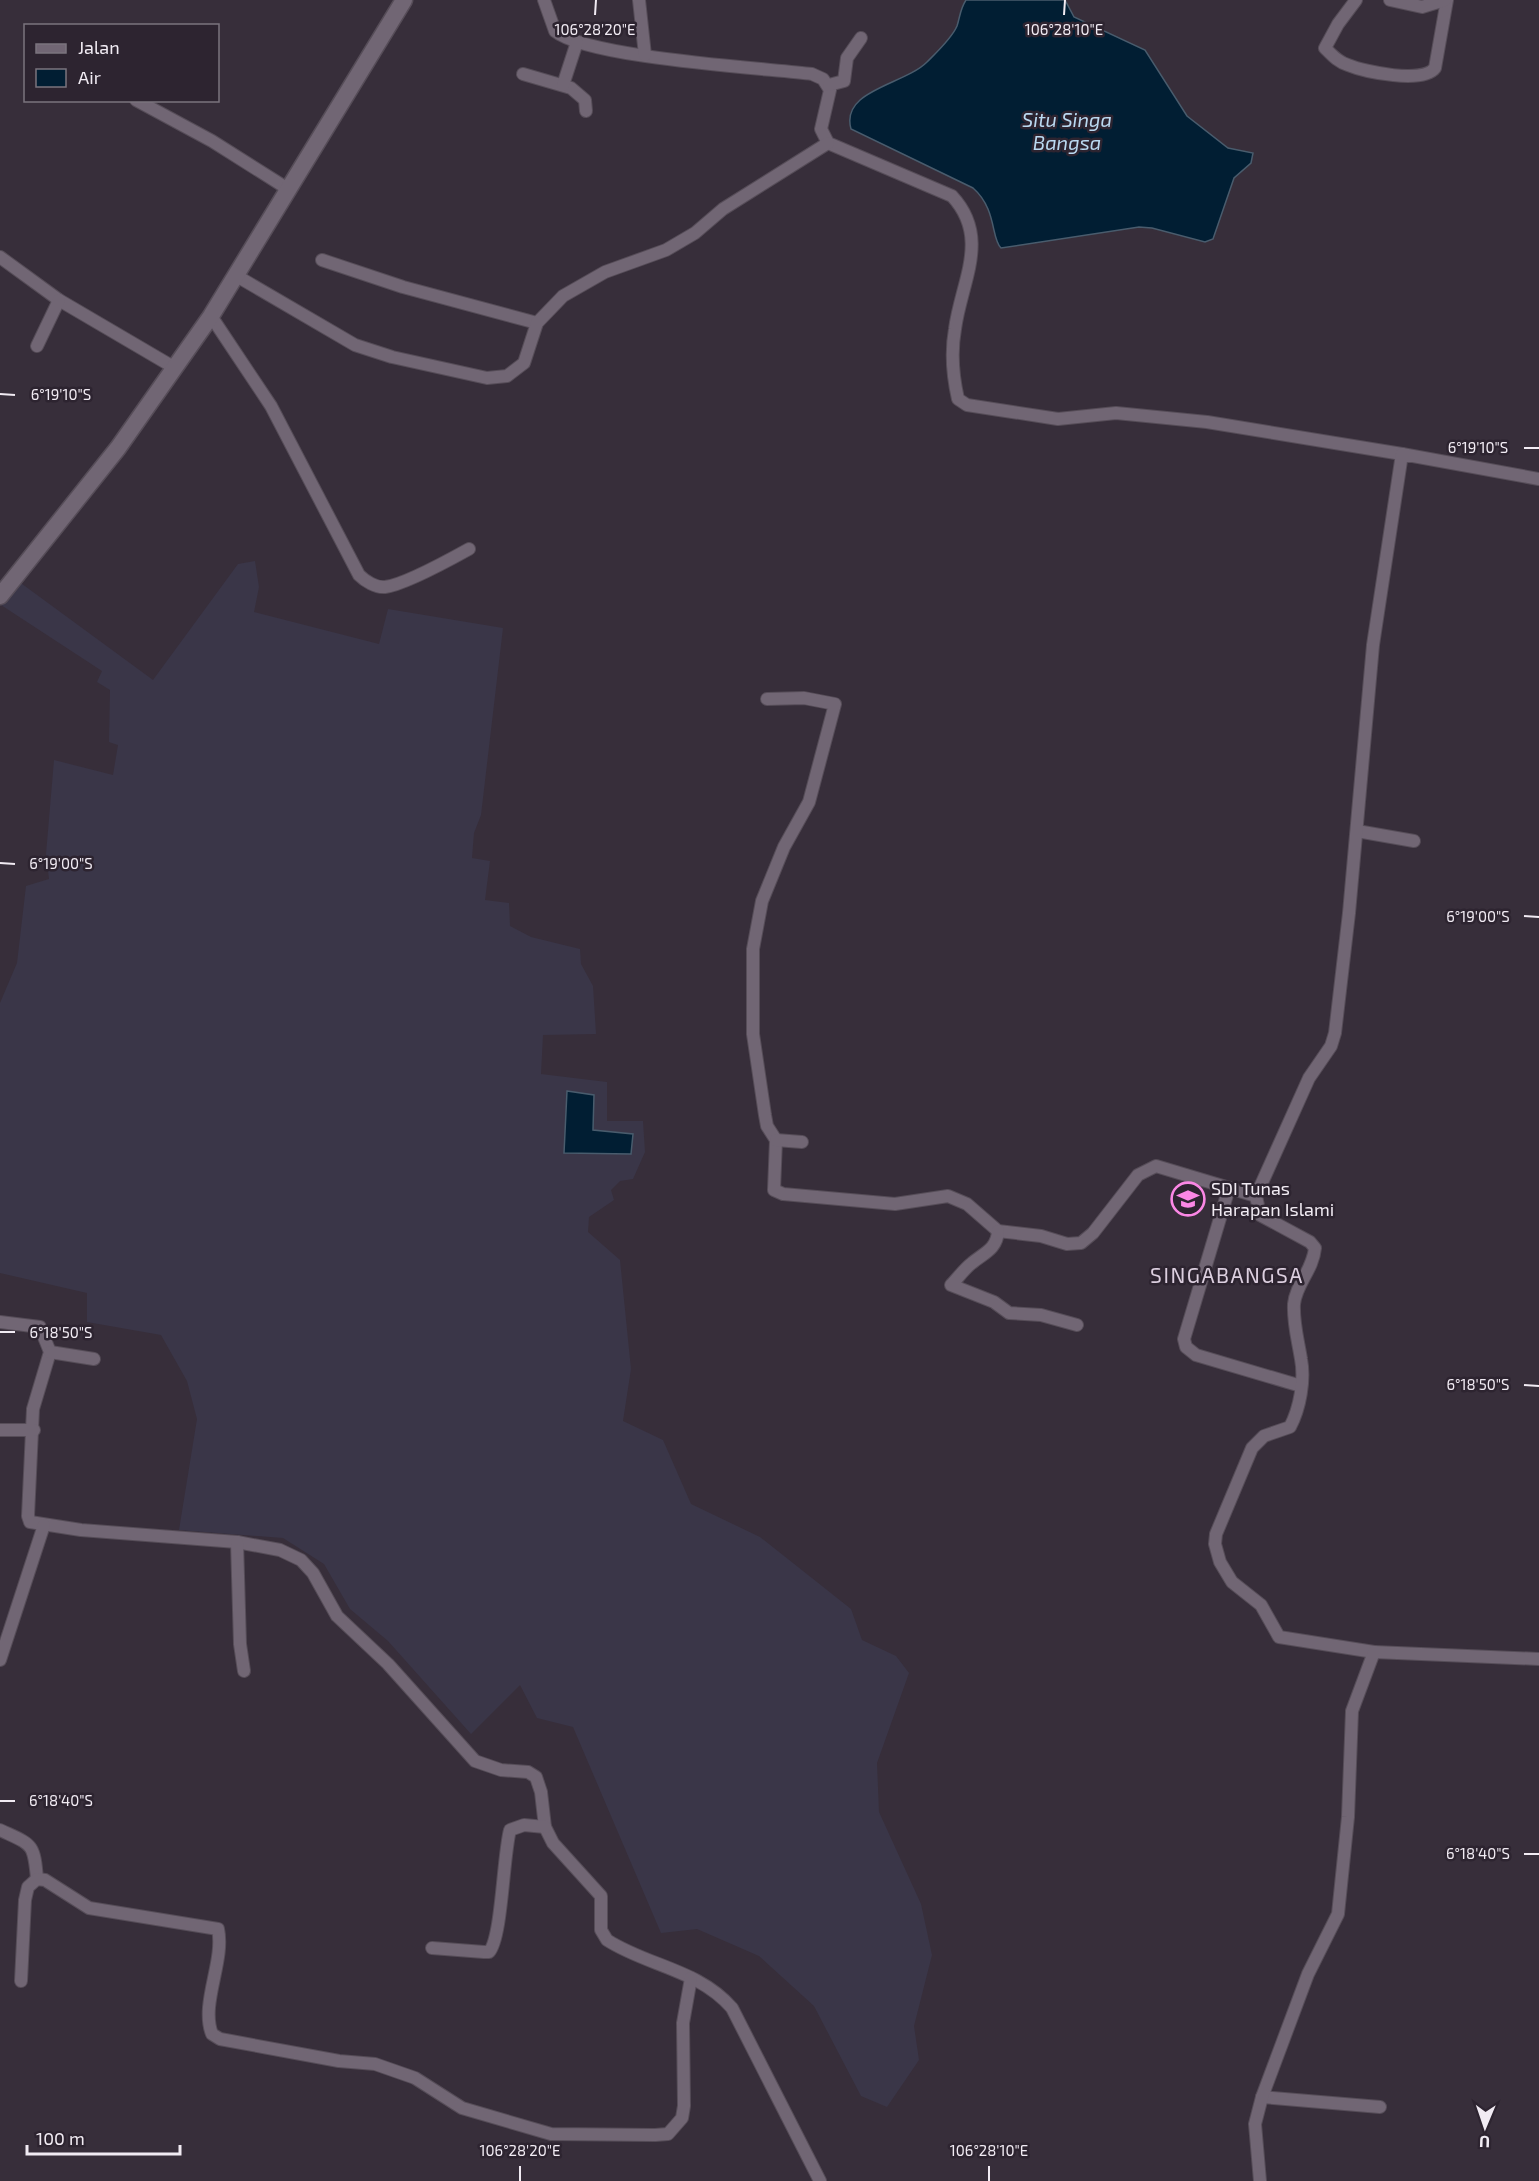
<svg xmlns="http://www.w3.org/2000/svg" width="1539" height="2181" font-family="'Exo 2',sans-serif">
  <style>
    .industrial { fill: #3a3648 }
    .water { fill: #011e33; stroke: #495c6d; stroke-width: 1.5 }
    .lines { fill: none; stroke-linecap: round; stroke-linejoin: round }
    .street-casing { stroke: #564d58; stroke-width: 14 }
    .secondary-casing { stroke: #564d58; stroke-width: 19 }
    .street { stroke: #716674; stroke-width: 12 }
    .secondary { stroke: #716674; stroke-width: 16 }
    .ticks { fill: none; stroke: #f1ebf3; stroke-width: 2 }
    .labels { text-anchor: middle; stroke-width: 5; stroke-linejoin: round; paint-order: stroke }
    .poi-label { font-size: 18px; fill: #f1ebf3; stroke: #2d2430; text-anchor: start }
    .water-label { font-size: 20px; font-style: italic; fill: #bad9f1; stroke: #2d2430 }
    .quarter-label { font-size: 21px; letter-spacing: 1.5px; fill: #dccfdf; stroke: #2d2430 }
    .ticks-label { font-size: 15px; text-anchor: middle; fill: #f1ebf3; stroke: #2d2430; stroke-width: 5; stroke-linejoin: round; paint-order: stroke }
  </style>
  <rect width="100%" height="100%" fill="#372e3a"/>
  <path class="industrial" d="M 255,561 L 259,587 L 254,612 L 379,644 L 388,609 L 503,628 L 481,815 L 474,833 L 472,858 L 490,861 L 485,900 L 509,903 L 510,926 L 531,937 L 580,949 L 581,964 L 593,986 L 596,1034 L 543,1035 L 541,1074 L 607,1082 L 607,1121 L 643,1121 L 645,1152 L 633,1179 L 620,1181 L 611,1190 L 614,1200 L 589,1217 L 588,1232 L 620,1260 L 631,1369 L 623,1421 L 663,1440 L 691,1504 L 760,1537 L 851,1609 L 862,1640 L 896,1656 L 909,1673 L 877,1763 L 879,1812 L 921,1904 L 932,1955 L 914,2026 L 919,2060 L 887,2107 L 861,2096 L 814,2006 L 759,1956 L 697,1929 L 661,1933 L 573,1727 L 537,1718 L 520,1685 L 471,1734 L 388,1641 L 350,1609 L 324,1564 L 283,1538 L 179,1530 L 197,1419 L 187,1381 L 161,1335 L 87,1322 L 87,1293 L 0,1273 L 0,1003 L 17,963 L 26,886 L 49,879 L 46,854 L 54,760 L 113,775 L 118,745 L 109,742 L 110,690 L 97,682 L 102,671 L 1,605 L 18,581 L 153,680 L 238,564 Z"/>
  <g class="water">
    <path d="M 966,0 L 1065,0 L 1074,17 L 1145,50 L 1187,116 L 1228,148 L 1253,153 L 1251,163 L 1234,178 L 1213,239 L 1205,242 L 1152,228 L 1139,227 L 1001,248 C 991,239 997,209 973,188 L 851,129 C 840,90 904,85 927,62 C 937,52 952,38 957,26 C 960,17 960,9 966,0 Z"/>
    <path d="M 567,1091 L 594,1095 L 593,1130 L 633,1134 L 631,1154 L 564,1153 Z"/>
  </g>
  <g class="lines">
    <defs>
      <g id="street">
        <path d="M 544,0 L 555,31 C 588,58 762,68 812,74 L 823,79 L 830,90 L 821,129 L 828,143 L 952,196 C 991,238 961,282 955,329 C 951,351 953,377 958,399 L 967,405 L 1058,419 L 1116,413 L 1207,422 L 1402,454"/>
        <path d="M 639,0 L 645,55"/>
        <path d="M 1356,0 L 1338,24 L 1325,48 C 1332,55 1338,62 1348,65 C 1365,72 1423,84 1435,68 L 1447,0"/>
        <path d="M 1390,0 L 1422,7 L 1445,0"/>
        <path d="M 523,74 L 571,88 L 585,100 L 586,111"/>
        <path d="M 563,85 L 577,42"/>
        <path d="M 829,85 L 844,81 L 847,58 L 861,38"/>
        <path d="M 136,100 L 212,141 L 288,189"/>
        <path d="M 0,257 L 59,300 L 175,368"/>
        <path d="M 322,260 L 403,287 L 537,323"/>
        <path d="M 235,275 L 355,345 L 392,357 L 487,378 L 507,376 L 524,363 L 537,323 L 563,296 L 605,272 L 666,250 L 695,233 L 723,209 L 828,143"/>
        <path d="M 211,316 L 271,406 L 359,575 C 365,581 376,588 385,587 C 403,585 451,559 469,549"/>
        <path d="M 37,346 L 59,300"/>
        <path d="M 767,699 L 804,698 L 835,704 L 809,802 L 784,847 L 762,901 L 753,949 L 753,1034 L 765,1115 L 767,1126 L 776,1140 L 774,1190 L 783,1194 L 895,1204 L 948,1196 L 967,1204 L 998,1231 L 1041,1236 L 1067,1244 L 1081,1243 L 1093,1233 L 1138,1175 L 1156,1166 L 1256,1196"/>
        <path d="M 1357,831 L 1414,841"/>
        <path d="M 776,1140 L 802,1142"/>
        <path d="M 1229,1188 L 1184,1339 L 1186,1347 L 1196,1355 L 1301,1386"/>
        <path d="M 998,1231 C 997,1249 984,1253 972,1263 C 964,1269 958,1278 951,1285 L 994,1302 L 1009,1313 L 1041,1315 L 1077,1325"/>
        <path d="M 0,1322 L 40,1327 L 50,1352 L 33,1409 L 28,1516 L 30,1522 L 81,1530 L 237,1542 L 280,1550 L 301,1560 L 313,1573 L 337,1616 L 388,1664 L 475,1761 L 501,1770 L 528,1772 L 536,1777 L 541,1792 L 545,1827 L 553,1843 L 601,1896 L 601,1930 L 607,1940 C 647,1966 698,1969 732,2008 L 820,2181"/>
        <path d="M 50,1352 L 94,1359"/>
        <path d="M 0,1430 L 34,1430"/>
        <path d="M 237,1542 L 240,1644 L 244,1671"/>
        <path d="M 1374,1652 L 1279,1637 L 1261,1605 L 1232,1582 L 1220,1562 L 1215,1544 L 1216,1534 L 1252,1448 L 1264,1436 L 1290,1427 C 1300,1408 1305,1380 1301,1359 C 1298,1340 1293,1323 1294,1304 C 1296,1284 1313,1270 1315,1248 L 1310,1242 L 1260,1215 L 1256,1196 L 1309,1078 L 1331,1046 L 1335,1033 L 1349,913 L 1373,645 L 1402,454 L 1539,479"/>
        <path d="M 0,1660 L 44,1525"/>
        <path d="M 0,1830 C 32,1845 34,1842 37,1879"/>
        <path d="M 432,1948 L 484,1952 L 489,1952 C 502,1938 503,1856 510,1830 L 524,1825 L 545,1827"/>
        <path d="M 21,1981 L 25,1900 L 28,1887 L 37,1879 L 45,1880 L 89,1908 L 218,1929 C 225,1961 200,2004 212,2034 L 220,2039 L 339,2061 L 375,2064 L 415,2078 L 462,2108 L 551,2134 L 655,2135 L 668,2134 L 682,2118 L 684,2106 L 683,2023 L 691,1978"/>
        <path d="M 1262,2097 L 1380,2107"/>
        <path d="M 1260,2181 L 1255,2124 L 1262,2097 L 1308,1974 L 1338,1914 L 1348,1817 L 1352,1711 L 1374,1652 L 1539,1659"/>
      </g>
      <path id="secondary" d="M 0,596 L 118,448 L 211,316 L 404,0"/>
    </defs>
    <use href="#street" class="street-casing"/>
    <use href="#secondary" class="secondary-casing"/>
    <use href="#street" class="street"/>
    <use href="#secondary" class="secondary"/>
  </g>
  <path class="ticks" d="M 595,15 L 596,0M 1064,15 L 1065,0M 0,394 L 15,395M 1524,448 L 1539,448M 0,863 L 15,864M 1524,916 L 1539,917M 0,1332 L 15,1332M 1524,1385 L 1539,1386M 0,1801 L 15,1801M 1524,1854 L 1539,1854M 520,2181 L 520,2166M 989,2181 L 989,2166"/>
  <defs>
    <symbol id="school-ring" viewBox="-11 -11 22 22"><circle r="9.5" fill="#2d2430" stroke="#fb87e5" stroke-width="1.5"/><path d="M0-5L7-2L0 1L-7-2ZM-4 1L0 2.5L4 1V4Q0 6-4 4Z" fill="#fb87e5"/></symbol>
  </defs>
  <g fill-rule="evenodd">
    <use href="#school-ring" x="1169" y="1180" width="38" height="38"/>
  </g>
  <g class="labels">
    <g class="poi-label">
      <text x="1211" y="1195">SDI Tunas<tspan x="1211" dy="21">Harapan Islami</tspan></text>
    </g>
    <g class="water-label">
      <text x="1067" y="127">Situ Singa<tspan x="1067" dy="23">Bangsa</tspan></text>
    </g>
    <g class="quarter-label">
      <text x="1227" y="1283">SINGABANGSA</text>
    </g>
  </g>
  <g class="ticks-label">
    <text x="595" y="35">106°28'20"E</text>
    <text x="1064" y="35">106°28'10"E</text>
    <text x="61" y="400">6°19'10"S</text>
    <text x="1478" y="453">6°19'10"S</text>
    <text x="61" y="869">6°19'00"S</text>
    <text x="1478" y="922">6°19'00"S</text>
    <text x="61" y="1338">6°18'50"S</text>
    <text x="1478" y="1390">6°18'50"S</text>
    <text x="61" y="1806">6°18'40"S</text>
    <text x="1478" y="1859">6°18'40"S</text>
    <text x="520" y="2156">106°28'20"E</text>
    <text x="989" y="2156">106°28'10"E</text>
  </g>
  <rect x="24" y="24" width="195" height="78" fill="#2d2430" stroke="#7b747e" stroke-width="1.5"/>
  <rect x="36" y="44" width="30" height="9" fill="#716674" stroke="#7b747e" stroke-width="1.5"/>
  <text x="78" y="54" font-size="18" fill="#f1ebf3">Jalan</text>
  <rect x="36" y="69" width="30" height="18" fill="#011e33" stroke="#7b747e" stroke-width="1.5"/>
  <text x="78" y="84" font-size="18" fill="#f1ebf3">Air</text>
  <g transform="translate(1485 2127) rotate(182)" stroke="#2d2430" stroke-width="4.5" paint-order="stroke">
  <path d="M0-4.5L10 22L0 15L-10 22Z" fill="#f1ebf3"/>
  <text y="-9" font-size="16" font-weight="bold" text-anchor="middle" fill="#f1ebf3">U</text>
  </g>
  <path d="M27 2145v9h153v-9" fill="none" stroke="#f1ebf3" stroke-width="3"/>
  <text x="36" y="2145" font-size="18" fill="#f1ebf3" stroke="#2d2430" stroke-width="4.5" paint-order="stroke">100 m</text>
</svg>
